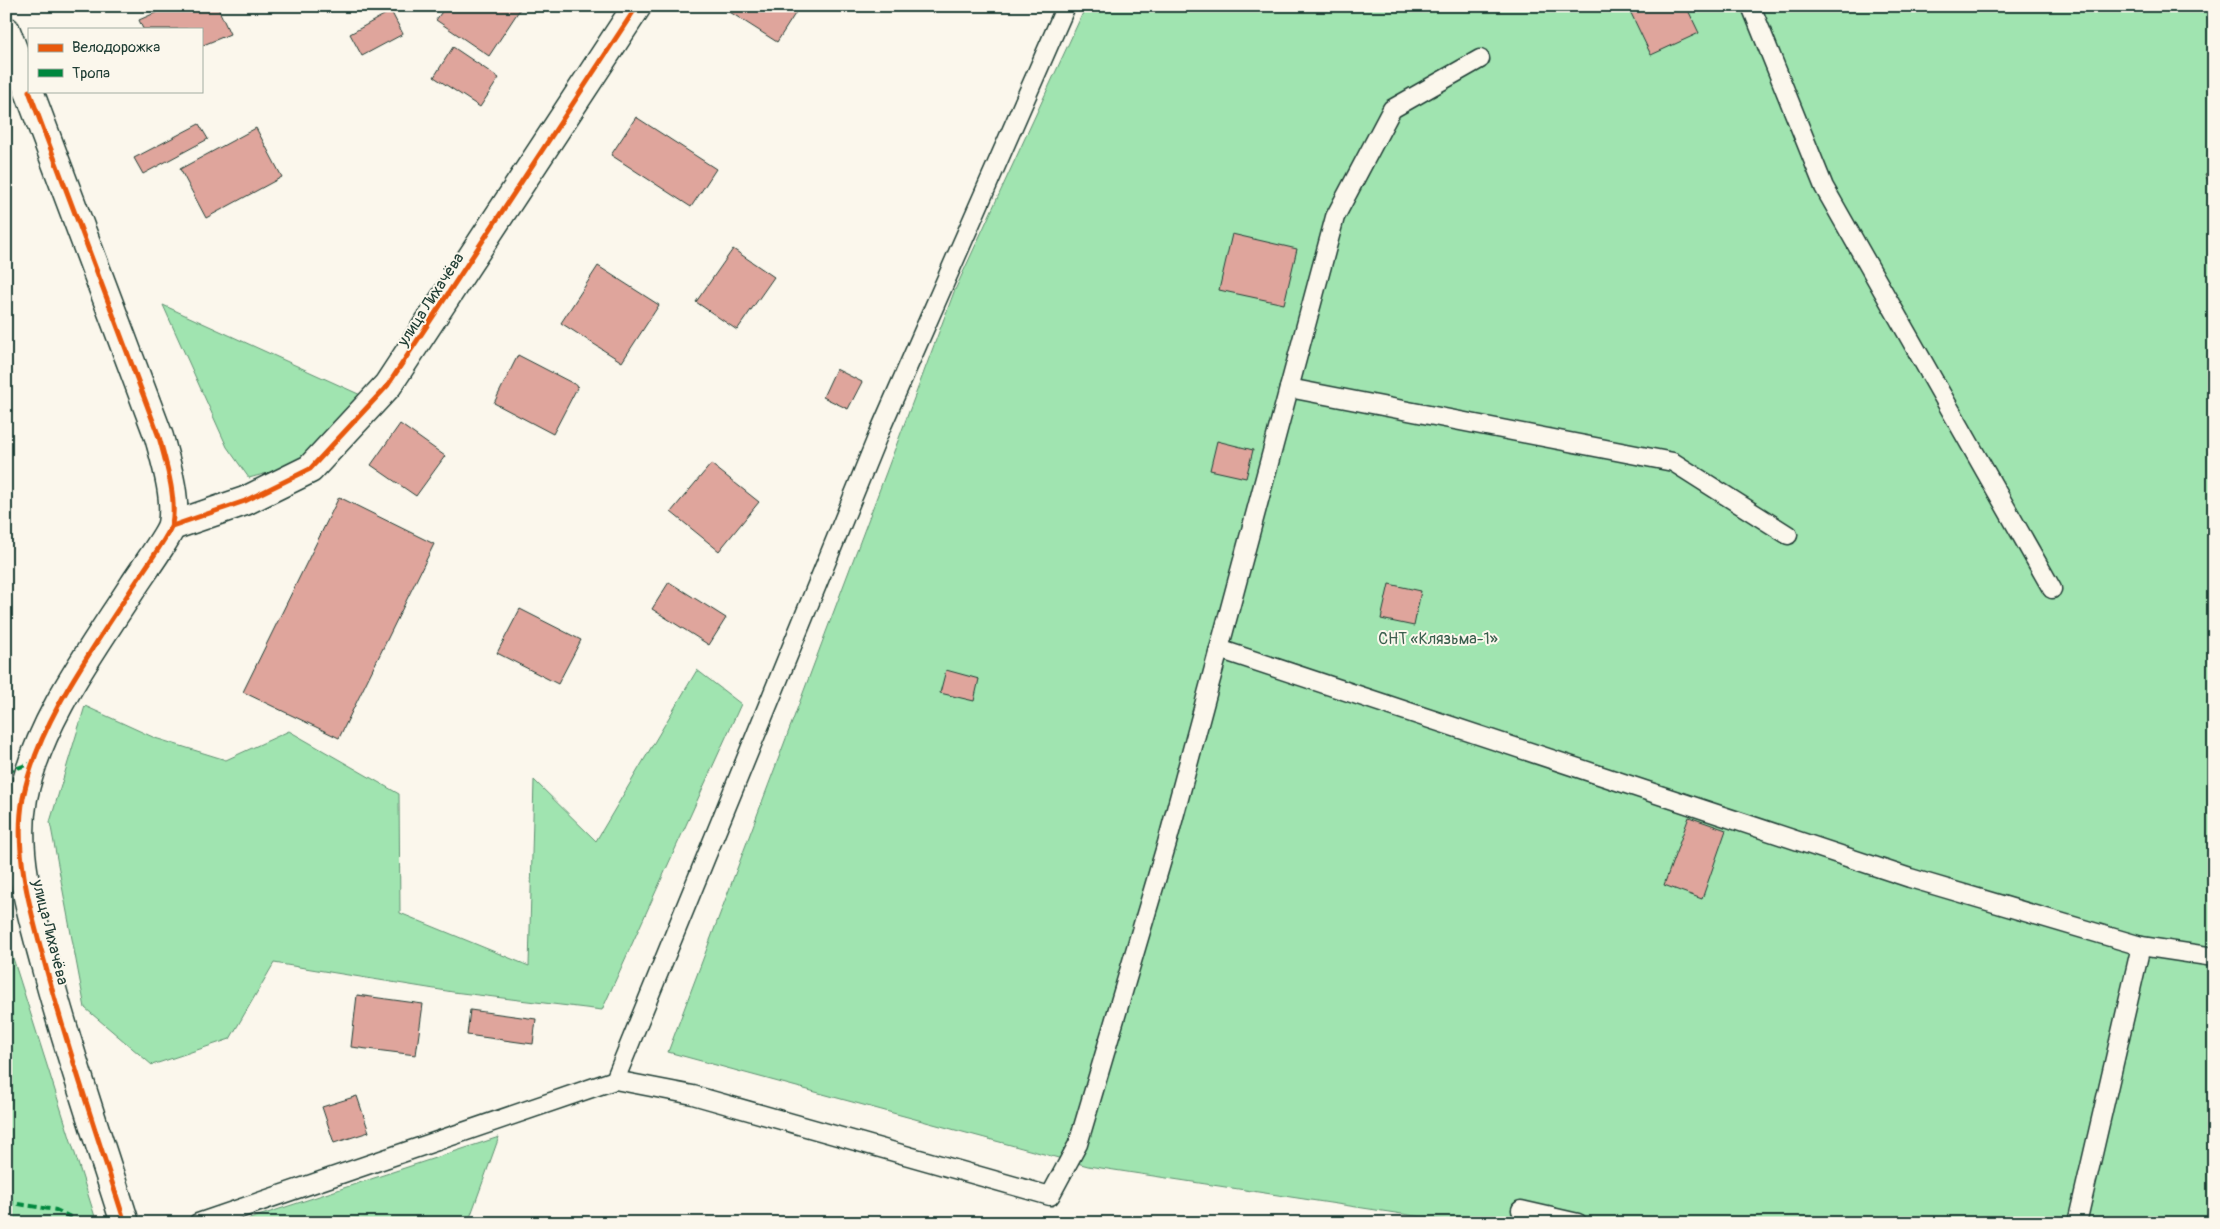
<svg xmlns="http://www.w3.org/2000/svg" width="2220" height="1229" font-family="Pangolin,sans-serif">
  <style>
    .green { fill: #a0e4b0; stroke: #609072 }
    .building { fill: #dfa59c; stroke: #1f3d34 }
    .lines { fill: none; stroke-linecap: round; stroke-linejoin: round }
    .service-casing { stroke: #1f3d34; stroke-width: 21 }
    .minor-casing { stroke: #1f3d34; stroke-width: 31 }
    .tertiary-casing { stroke: #1f3d34; stroke-width: 31 }
    .service { stroke: #fbf7ec; stroke-width: 18 }
    .minor { stroke: #fbf7ec; stroke-width: 28 }
    .tertiary { stroke: #fbf7ec; stroke-width: 28 }
    .quiet { stroke: #00873e; stroke-width: 4; stroke-dasharray: 8 4; stroke-linecap: butt }
    .cycleway-casing { stroke: #fbf7ec; stroke-width: 8 }
    .cycleway { stroke: #e8590c; stroke-width: 5 }
    .labels { text-anchor: middle; stroke-width: 4; stroke-linejoin: round; paint-order: stroke }
    .street-label { font-size: 16px; fill: #1f3d34; stroke: #fbf7ec }
    .park-label { font-size: 16px; fill: #395e4d; stroke: #fbf7ec }
  </style>
  <rect width="100%" height="100%" fill="#fbf7ec"/>
  <filter id="ink" filterUnits="userSpaceOnUse"><feTurbulence type="fractalNoise" baseFrequency=".02" numOctaves="2"/><feDisplacementMap in="SourceGraphic" scale="10" xChannelSelector="R" yChannelSelector="G"/><feConvolveMatrix kernelMatrix="1 2 1 2 8 2 1 2 1" color-interpolation-filters="sRGB"/></filter>
  <g filter="url(#ink)">
    <g class="green">
      <path d="M 1086,6 L 2214,6 L 2214,1223 L 1461,1223 L 1088,1166 L 668,1052 L 954,292 Z"/>
      <path d="M 163,305 L 365,397 L 351,424 L 293,466 L 249,478 L 227,447 Z"/>
      <path d="M 697,670 L 741,704 L 602,1010 L 453,992 L 274,963 L 230,1039 L 152,1065 L 85,1008 L 50,822 L 85,706 L 155,738 L 226,760 L 289,731 L 399,794 L 400,913 L 529,966 L 534,780 L 596,841 Z"/>
      <path d="M 6,936 L 97,1223 L 6,1223 Z"/>
      <path d="M 499,1137 L 468,1223 L 237,1223 Z"/>
    </g>
    <g class="building">
      <path d="M 171,6 L 217,6 L 230,34 L 201,46 L 201,29 L 143,29 L 139,20 Z"/>
      <path d="M 446,6 L 522,6 L 489,56 L 436,20 Z"/>
      <path d="M 727,6 L 800,6 L 777,42 L 725,9 Z"/>
      <path d="M 1640,6 L 1686,6 L 1699,33 L 1651,55 L 1630,11 Z"/>
      <path d="M 391,11 L 403,34 L 362,56 L 350,34 Z"/>
      <path d="M 453,47 L 499,78 L 480,107 L 434,77 Z"/>
      <path d="M 636,117 L 716,169 L 691,207 L 611,155 Z"/>
      <path d="M 199,124 L 208,139 L 143,174 L 134,158 Z"/>
      <path d="M 256,128 L 282,177 L 206,218 L 180,169 Z"/>
      <path d="M 2214,171 L 2214,194 L 2205,174 Z"/>
      <path d="M 1232,234 L 1297,249 L 1284,304 L 1219,290 Z"/>
      <path d="M 733,249 L 774,277 L 737,330 L 696,302 Z"/>
      <path d="M 598,266 L 659,305 L 622,362 L 561,323 Z"/>
      <path d="M 518,355 L 578,386 L 553,434 L 494,403 Z"/>
      <path d="M 836,369 L 862,382 L 848,409 L 823,397 Z"/>
      <path d="M 400,424 L 445,456 L 416,496 L 371,465 Z"/>
      <path d="M 1217,441 L 1253,450 L 1246,478 L 1210,470 Z"/>
      <path d="M 711,464 L 759,502 L 719,551 L 671,512 Z"/>
      <path d="M 339,497 L 434,544 L 339,738 L 243,692 Z"/>
      <path d="M 669,582 L 726,618 L 709,645 L 652,609 Z"/>
      <path d="M 1389,584 L 1421,591 L 1414,626 L 1381,619 Z"/>
      <path d="M 520,609 L 581,640 L 558,684 L 497,653 Z"/>
      <path d="M 946,670 L 979,679 L 974,701 L 940,693 Z"/>
      <path d="M 1689,817 L 1726,830 L 1702,899 L 1664,885 Z"/>
      <path d="M 357,995 L 423,1004 L 416,1055 L 351,1047 Z"/>
      <path d="M 470,1010 L 536,1019 L 533,1044 L 467,1035 Z"/>
      <path d="M 357,1096 L 369,1132 L 334,1143 L 322,1107 Z"/>
    </g>
    <g class="lines">
      <defs>
        <g id="service">
          <path d="M 1751,6 L 1824,187 L 2052,589"/>
          <path d="M 1289,388 L 1673,462 L 1788,535"/>
          <path d="M 1219,649 L 1910,878 L 2141,946 L 2214,957"/>
          <path d="M 615,1080 L 693,1095 L 1050,1196 L 1078,1144 L 1167,843 L 1335,217 L 1392,109 L 1480,59"/>
          <path d="M 1521,1210 L 1578,1223"/>
          <path d="M 198,1223 L 615,1080 L 881,428 L 1066,6"/>
          <path d="M 2077,1223 L 2141,946"/>
        </g>
        <path id="minor" d="M 172,526 L 245,501 L 310,469 L 388,385 L 637,6"/>
        <g id="tertiary">
          <path d="M 6,31 L 29,91"/>
          <path d="M 29,91 L 159,437 C 166,463 177,498 172,524 C 170,534 141,574 134,585 C 93,649 38,722 23,798 C 13,853 31,912 45,964 C 68,1051 98,1137 125,1223"/>
        </g>
      </defs>
      <use href="#service" class="service-casing"/>
      <use href="#minor" class="minor-casing"/>
      <use href="#tertiary" class="tertiary-casing"/>
      <use href="#service" class="service"/>
      <use href="#minor" class="minor"/>
      <use href="#tertiary" class="tertiary"/>
      <g class="quiet">
        <path d="M 6,772 L 32,763"/>
        <path d="M 6,1202 L 56,1210 L 83,1223"/>
      </g>
      <defs>
        <g id="cycleway">
          <path d="M 29,91 L 159,437 C 166,463 177,498 172,524 C 170,534 141,574 134,585 C 93,649 38,722 23,798 C 13,853 31,912 45,964 C 68,1051 98,1137 125,1223"/>
          <path d="M 172,526 L 245,501 L 310,469 L 388,385 L 637,6"/>
        </g>
      </defs>
      <use href="#cycleway" class="cycleway-casing"/>
      <use href="#cycleway" class="cycleway"/>
    </g>
  </g>
  <g class="labels">
    <g class="street-label">
      <text transform="translate(430 299) rotate(-57)" y="6">улица Лихачёва</text>
      <text transform="translate(51 932) rotate(76)" y="6">улица Лихачёва</text>
    </g>
    <g class="park-label">
      <text x="1438" y="644">СНТ «Клязьма-1»</text>
    </g>
  </g>
  <rect width="2220" height="1229" fill="none" stroke="#fbf7ec" stroke-width="25"/>
  <rect x="12" y="12" width="2195" height="1204" fill="none" stroke="#1f3d34" stroke-width="2" filter="url(#ink)"/>
  <rect x="28" y="28" width="175" height="65" fill="#fbf7ec" stroke="#a3ada2"/>
  <rect x="38" y="44" width="25" height="8" fill="#e8590c" stroke="#a3ada2"/>
  <text x="72" y="52" font-size="15" fill="#1f3d34">Велодорожка</text>
  <rect x="38" y="69" width="25" height="8" fill="#00873e" stroke="#a3ada2"/>
  <text x="72" y="78" font-size="15" fill="#1f3d34">Тропа</text>
</svg>
